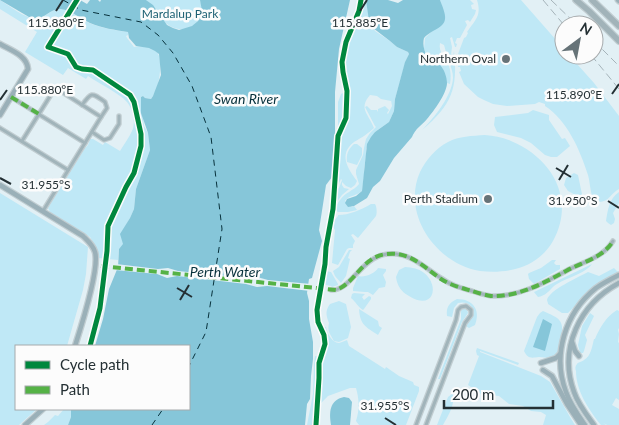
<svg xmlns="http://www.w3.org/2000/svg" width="619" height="425" font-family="Lato,sans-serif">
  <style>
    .green { fill: #bfe8f6 }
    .water { fill: #86c6d9 }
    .pier { fill: #e2f0f5 }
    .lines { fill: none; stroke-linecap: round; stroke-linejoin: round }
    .ferry { stroke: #07313c; stroke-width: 1; stroke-dasharray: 6 5; stroke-linecap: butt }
    .street-casing { stroke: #c1cdd1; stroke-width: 5.5 }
    .secondary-casing { stroke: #c1cdd1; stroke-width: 7 }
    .highway-casing { stroke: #c1cdd1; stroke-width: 8 }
    .street { stroke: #a1b4ba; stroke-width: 3 }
    .secondary { stroke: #9ab0b8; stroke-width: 4.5 }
    .highway { stroke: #a1b3b9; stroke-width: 5.5 }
    .rail { stroke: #a6b4ba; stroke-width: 1; stroke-dasharray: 8 4; stroke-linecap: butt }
    .quiet { stroke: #55b246; stroke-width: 4; stroke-dasharray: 8 4; stroke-linecap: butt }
    .cycleway-casing { stroke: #fcfcfc; stroke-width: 8 }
    .cycleway { stroke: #00873e; stroke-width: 5 }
    .ticks { fill: none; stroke: #243034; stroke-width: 2 }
    .poi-dot { fill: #667378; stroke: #fcfcfc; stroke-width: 2 }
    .labels { text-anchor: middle; stroke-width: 5; stroke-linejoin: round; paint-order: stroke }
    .park-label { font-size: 12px; fill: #1e6174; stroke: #fcfcfc }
    .poi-label { font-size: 12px; fill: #243034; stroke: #fcfcfc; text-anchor: end }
    .water-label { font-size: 14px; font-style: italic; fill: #07313c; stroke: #fcfcfc }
    .ticks-label { font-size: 12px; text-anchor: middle; fill: #243034; stroke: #fcfcfc; stroke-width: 5; stroke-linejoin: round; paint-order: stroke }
  </style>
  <rect width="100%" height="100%" fill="#e2f0f5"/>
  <g class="green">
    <path d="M 0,0 C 13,8 30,24 45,16 C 51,12 55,8 63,9 C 71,11 79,18 87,22 C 100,28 114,30 128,32 L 128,35 L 126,36 L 127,38 L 134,47 C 142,45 157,47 159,56 C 162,69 159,88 151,99 L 145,98 L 143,96 L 141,97 L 144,126 L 148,133 L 150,150 L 136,189 L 134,209 L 130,218 L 121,234 L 124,244 L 119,249 L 118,260 L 99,258 L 95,245 L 90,237 L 50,212 L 48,208 L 85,148 L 88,145 L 90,139 L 93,139 L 103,145 L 105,142 L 120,151 C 124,144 129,138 132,131 C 136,123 133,109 127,102 C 119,93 98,83 88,76 L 86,79 L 68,68 L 63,75 L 25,52 L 37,32 L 0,9 Z"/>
    <path d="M 146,0 L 200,0 C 203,8 203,16 196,23 C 189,31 175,31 167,24 C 162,21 161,15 158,11 C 155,7 150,3 146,0 Z"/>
    <path d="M 362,0 L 366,0 L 367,1 L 369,21 L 375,31 L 390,41 L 397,47 L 408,52 L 409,54 L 406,60 L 395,99 L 394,111 L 389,122 L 375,132 L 366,149 L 366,156 L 364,169 L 364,176 L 362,191 C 357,196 349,195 345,201 L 352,207 L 354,206 L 357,210 L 348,212 L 338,212 L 335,209 C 338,202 342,196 349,192 C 353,189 356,188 359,184 L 356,174 L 356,170 L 363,155 L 364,148 L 366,139 L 370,133 L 376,127 L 375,126 L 365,107 L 367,106 L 371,110 L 377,110 L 378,112 L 378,109 L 385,106 L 389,110 L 387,113 L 388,114 L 392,106 L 391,100 L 391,101 L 381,99 L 377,96 L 370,95 C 358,109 369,114 374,128 C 369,133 361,138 354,142 C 338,154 348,169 357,181 L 355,185 L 351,188 L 346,186 L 342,182 L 342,185 L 344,188 L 349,189 L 342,195 L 336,203 L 335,203 L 336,189 L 339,188 L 342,180 L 341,179 L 337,187 L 336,187 L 339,135 L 345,122 L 347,111 L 348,91 L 344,72 L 345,53 L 347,43 L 360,12 Z"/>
    <path d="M 440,0 L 470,0 L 474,4 L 471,5 L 472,9 L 476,10 L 475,14 L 470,22 L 468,20 L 465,21 L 467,25 L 460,38 L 457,38 L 455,43 L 457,44 L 456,47 L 455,47 L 452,37 L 450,38 L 452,47 L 451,55 L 446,52 L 444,45 L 440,43 C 438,53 446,57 449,66 C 451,72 451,78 450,84 L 447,83 L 445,74 L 439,64 L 429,59 L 424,49 L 425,38 L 445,18 Z"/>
    <path d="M 477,0 L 521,0 L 564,49 L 564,55 L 569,55 L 594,83 L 619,116 L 619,189 C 611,193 609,202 599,202 C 597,201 595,201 593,198 C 590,191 590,182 588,175 C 580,150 567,120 545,106 L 545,104 L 539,102 L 535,104 L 507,106 L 493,104 L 484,100 L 478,97 L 464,84 L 459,72 L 461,71 L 460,67 L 458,67 L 458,54 L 464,38 L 466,37 L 468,33 L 467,32 C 475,20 482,16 477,0 Z"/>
    <path d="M 454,51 C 458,88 452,105 422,130 C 434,118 452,96 453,78 C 453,72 451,67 449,62 L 453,57 Z"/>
    <path d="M 343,93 L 346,94 L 344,119 L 338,131 L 338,102 L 341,94 Z"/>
    <path d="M 533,110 L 549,115 L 549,120 L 562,139 L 565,138 L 570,146 L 557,157 L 551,157 L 545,155 L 531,143 L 521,138 L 497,132 L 494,125 L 495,117 L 528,113 Z"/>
    <path d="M 485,135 C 494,136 502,137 511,141 C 552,158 576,199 553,241 C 544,257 528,267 511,270 C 501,272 490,272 480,271 C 437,264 401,215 420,172 C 426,160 436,148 448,142 C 459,136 472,136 485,135 Z"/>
    <path d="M 354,144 L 357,144 L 362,148 L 362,155 L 357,165 L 347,162 C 346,155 348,149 354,144 Z"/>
    <path d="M 574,173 L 578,175 L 583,199 L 568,191 L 564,185 L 566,178 Z"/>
    <path d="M 619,192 L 619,203 L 613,213 L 615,219 L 614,223 L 611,225 L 608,223 L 606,221 C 608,209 609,199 619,192 Z"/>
    <path d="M 0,193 L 88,247 L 86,274 L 83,290 L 67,346 L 16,346 L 16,409 L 37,409 L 19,425 L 0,425 Z"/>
    <path d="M 371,204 L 375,204 C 377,207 377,213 376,216 L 358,238 L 353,234 L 351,235 L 355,241 L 353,245 L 353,248 L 349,248 L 347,249 L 338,265 L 332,263 L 335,230 L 333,227 L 334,221 L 338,216 L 338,215 C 349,215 361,210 371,204 Z"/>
    <path d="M 349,250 L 352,250 L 350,252 L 348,258 L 350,259 L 346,276 L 341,283 L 335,276 L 333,271 L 339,267 Z"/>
    <path d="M 552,260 L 556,260 L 554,263 L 556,265 L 560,265 L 560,269 L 534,284 L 529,279 L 528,274 L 529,273 L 541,268 Z"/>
    <path d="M 592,264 C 585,274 565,278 554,286 C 549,291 545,296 538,297 L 534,292 Z"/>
    <path d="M 405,267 C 442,267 441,316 409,296 C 401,292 397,285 396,277 L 399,270 Z"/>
    <path d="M 378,268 L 386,269 L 386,271 L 383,275 L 386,282 L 385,287 L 379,288 L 373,295 L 368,292 L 365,292 L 353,291 L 353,288 L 358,276 C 364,278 376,273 378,268 Z"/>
    <path d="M 614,268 L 618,272 L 617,273 L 598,284 L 590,291 L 568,313 L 562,313 L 548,304 C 548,302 547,301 547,300 C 549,290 579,277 588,272 L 599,276 Z"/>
    <path d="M 325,271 L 331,272 L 338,284 L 338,285 L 332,287 L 331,286 L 322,284 Z"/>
    <path d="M 354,293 L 365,294 L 362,297 L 364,300 L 369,296 L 371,297 L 371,299 L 364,309 L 363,310 C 358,307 356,302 351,298 L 352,294 Z"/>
    <path d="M 457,299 C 473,299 481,310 475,325 L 469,328 L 466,326 L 473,311 C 472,304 465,301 458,303 L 454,308 L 452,317 L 447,316 C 446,307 449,303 457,299 Z"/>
    <path d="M 339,301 L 346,304 L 351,327 L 348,338 L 339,342 L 334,341 C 330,334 327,331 329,323 C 326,315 325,311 330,304 Z"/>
    <path d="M 359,309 L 378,321 L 379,326 L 382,328 L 378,335 C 366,327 360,325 359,309 Z"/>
    <path d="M 462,309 L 467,309 L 468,313 L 462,322 L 440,379 L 438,379 L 461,319 L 461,311 Z"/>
    <path d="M 617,310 L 619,311 L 619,328 L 618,330 L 619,334 L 618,342 L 619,343 L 619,400 L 616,398 L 612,405 L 619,409 L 619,425 L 607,425 L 603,423 L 606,425 L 601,425 C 589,410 576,391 576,371 C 575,369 575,366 577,364 C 577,363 583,361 584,360 C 591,356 592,347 594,339 L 595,339 C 600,327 606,317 617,310 Z"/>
    <path d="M 543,311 C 559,318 565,320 561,338 C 559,344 559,350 557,355 C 548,360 547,357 539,357 C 531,358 528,359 524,351 L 537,317 L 540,313 Z"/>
    <path d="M 590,313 L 594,316 L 585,335 L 587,340 L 584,351 L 583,353 L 580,353 L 578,345 L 582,326 Z"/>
    <path d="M 322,326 L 326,327 C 327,333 332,343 339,343 C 340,343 347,340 347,340 L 349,346 L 385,369 L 386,367 L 399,376 L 413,382 L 414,385 L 419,387 L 419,391 L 406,425 L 359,425 L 356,421 C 360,409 359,399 356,388 L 350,388 L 328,396 L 319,405 L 320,360 L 327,343 Z"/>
    <path d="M 477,348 L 519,363 L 518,365 L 480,351 L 480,352 L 541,376 L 550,382 L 570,417 L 575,425 L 543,425 L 546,415 L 541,412 L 531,411 L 523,406 L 509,404 L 499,396 L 481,394 L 468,385 L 479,356 L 477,355 L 476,351 Z"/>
    <path d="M 315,356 L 319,357 L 315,425 L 307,425 L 313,394 L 314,364 Z"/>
    <path d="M 452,394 L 453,395 C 455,405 448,416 443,425 L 437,425 L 448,397 Z"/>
    <path d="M 64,409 L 71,409 L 71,417 L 68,425 L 44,425 L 48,422 L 55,415 L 58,416 Z"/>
  </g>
  <g class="water">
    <path d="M 0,0 L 80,0 L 87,4 L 90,0 L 98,0 L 100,2 L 101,0 L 146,0 L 153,5 L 167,25 L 173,28 L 179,30 L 192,26 L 198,21 L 202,11 L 200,0 L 350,0 L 339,49 L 335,92 L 335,134 L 332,177 L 326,185 L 319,230 L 322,241 L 312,278 L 309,279 L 307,293 L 309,301 L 309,319 L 313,342 L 313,359 L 311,376 L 310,399 L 307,404 L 305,425 L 68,425 L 71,417 L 71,409 L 189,409 L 189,346 L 95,346 L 103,319 L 109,289 L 118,267 L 119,249 L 123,244 L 120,234 L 130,218 L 134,209 L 136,189 L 150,150 L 148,133 L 141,113 L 141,97 L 143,96 L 145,98 L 151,99 L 153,96 L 161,75 L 159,54 L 155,51 L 149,48 L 136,46 L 129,38 L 128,32 C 115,30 102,28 90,23 C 81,19 71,10 61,9 C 48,8 44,23 29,17 Z"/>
    <path d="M 366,0 L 388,0 L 398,3 L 403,0 L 440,0 C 446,16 450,23 433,31 C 430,33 426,35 424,38 C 422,45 425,55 430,60 C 433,62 438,62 440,65 C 444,69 447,77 447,83 C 447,93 434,111 427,119 C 422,125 415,129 412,137 L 394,158 L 380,181 L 373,187 L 367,198 L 354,206 L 348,207 L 345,203 L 347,199 L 356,196 L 362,191 L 367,144 L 371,137 L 375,132 L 389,122 L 394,111 L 395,99 L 405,62 L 409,54 L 408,52 L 397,47 L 390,41 L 373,28 L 369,21 Z"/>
    <path d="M 543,319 L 552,324 L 545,351 L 533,347 Z"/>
    <path d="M 344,397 L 349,398 L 352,402 L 350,425 L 331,425 C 329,413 329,400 344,397 Z"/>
  </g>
  <path class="pier" d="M 116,264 L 158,269 L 168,268 L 178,271 L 247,278 L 257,277 L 268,280 L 311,284 L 310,291 L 267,286 L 257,287 L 246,284 L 177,276 L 167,278 L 157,274 L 115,270 Z"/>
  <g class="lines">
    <g class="ferry">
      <path d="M 63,0 L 81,10 L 141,22 L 158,35 L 173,53 L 192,86 L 211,137 L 222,229 L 206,332 L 189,366"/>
      <path d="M 152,425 L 163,409"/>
    </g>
    <defs>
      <g id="street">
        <path d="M 11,97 L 85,143"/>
        <path d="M 82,105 C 92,91 92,93 105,102 L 107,108 L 101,117"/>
        <path d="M 0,128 L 68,170"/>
        <path d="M 92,132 L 104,140 L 110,138 L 119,124 L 119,116"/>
        <path d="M 22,141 L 52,93 C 55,90 58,90 62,92 L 101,117 L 43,211"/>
        <path d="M 331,290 C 350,292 361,257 387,254 C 408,251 424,267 441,278 C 450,285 461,288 472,291 C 478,293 485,295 491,296 C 518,297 542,284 566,271 C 582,262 603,258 613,241"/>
        <path d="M 416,425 L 456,320 L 458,310 L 461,307 L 466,306 L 471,310 L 471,315 L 465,323 L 426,425"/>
      </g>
      <g id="secondary">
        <path d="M 618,0 L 619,1"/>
        <path d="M 0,44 C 10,50 27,55 28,69 L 0,115"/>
        <path d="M 0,185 L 83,236 C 88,241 93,245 95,252 C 100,269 81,327 75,346"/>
        <path d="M 572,342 L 575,351 L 579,356"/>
        <path d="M 541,363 L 556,358 L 560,354"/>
        <path d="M 543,370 L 552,376 L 567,404 L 581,425"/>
        <path d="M 25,425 L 43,409"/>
        <path d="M 585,425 C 578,415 570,404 566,392 C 552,355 565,313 596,288 C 603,283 611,279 619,275"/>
        <path d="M 594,425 C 586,414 578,404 574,392 C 558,348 580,304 619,283"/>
      </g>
      <g id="highway">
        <path d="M 576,0 L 589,11 L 619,41"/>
        <path d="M 592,0 L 619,26"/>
      </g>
    </defs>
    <use href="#street" class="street-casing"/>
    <use href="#secondary" class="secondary-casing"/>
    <use href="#highway" class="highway-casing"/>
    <use href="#street" class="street"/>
    <use href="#secondary" class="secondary"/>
    <use href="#highway" class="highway"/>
    <g class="rail">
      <path d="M 543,0 L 564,25"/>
      <path d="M 551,0 L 577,25"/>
      <path d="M 594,41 L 619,66"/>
      <path d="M 591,55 L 619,89"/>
    </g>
    <g class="quiet">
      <path d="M 11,97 L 39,114"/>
      <path d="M 101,266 L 336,290 C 356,283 362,256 387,254 C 409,251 424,267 441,279 C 450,285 462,288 472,291 C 478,293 485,295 491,296 C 518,297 542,284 566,271 C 582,262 603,258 613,241"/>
    </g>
    <defs>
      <g id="cycleway">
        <path d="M 77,0 L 48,47 L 68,54 L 76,67 L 82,69 L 93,70 L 130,95 L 134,102 L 141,134 L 141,146 L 134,173 L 126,187 L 108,226 L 107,251 L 100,308 L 90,346"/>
        <path d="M 316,425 L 319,378 L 319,363 L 325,344 L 324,335 L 318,322 L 317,310 L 325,264 L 326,247 L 333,209 L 338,136 L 346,118 L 347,91 L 343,72 L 342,62 L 346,42 L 359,11 L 361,0"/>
      </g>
    </defs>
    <use href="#cycleway" class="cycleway-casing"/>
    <use href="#cycleway" class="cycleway"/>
  </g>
  <path class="ticks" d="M 56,11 L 63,0M 360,11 L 367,0M 612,94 L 619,84M 0,100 L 7,90M 556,168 L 571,177M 0,178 L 11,184M 559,180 L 568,165M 608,201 L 619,208M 177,288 L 192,297M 180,300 L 189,285M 385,418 L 396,425"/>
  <g class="poi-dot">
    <circle cx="506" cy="59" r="5"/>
    <circle cx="488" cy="199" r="5"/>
  </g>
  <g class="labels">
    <g class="park-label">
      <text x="180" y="18">Mardalup Park</text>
    </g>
    <g class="poi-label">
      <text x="496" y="63">Northern Oval</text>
      <text x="478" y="203">Perth Stadium</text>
    </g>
    <g class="water-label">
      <text x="246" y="104">Swan River</text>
      <text x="225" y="277">Perth Water</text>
    </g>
  </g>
  <g class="ticks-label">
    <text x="56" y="27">115.880°E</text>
    <text x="360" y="27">115.885°E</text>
    <text x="45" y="94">115.880°E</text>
    <text x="574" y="99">115.890°E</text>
    <text x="46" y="189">31.955°S</text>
    <text x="573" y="205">31.950°S</text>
    <text x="385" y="410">31.955°S</text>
  </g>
  <rect x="15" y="345" width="175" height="65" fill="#fcfcfc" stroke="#a6aaac"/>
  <rect x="25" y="361" width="25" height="8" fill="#00873e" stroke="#a6aaac"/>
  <text x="60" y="370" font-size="15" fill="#243034">Cycle path</text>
  <rect x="25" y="386" width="25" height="8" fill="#55b246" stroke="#a6aaac"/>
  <text x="60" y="395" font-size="15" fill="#243034">Path</text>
  <g transform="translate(579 40) rotate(32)"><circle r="24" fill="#fcfcfc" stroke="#a6aaac"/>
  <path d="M0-4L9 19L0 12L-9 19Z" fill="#667378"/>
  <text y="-8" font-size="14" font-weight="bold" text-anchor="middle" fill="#243034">N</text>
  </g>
  <path d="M444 400v8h109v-8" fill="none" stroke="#243034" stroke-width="2.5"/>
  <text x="452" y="400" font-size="15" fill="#243034" stroke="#fcfcfc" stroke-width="4" paint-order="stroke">200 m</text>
</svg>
